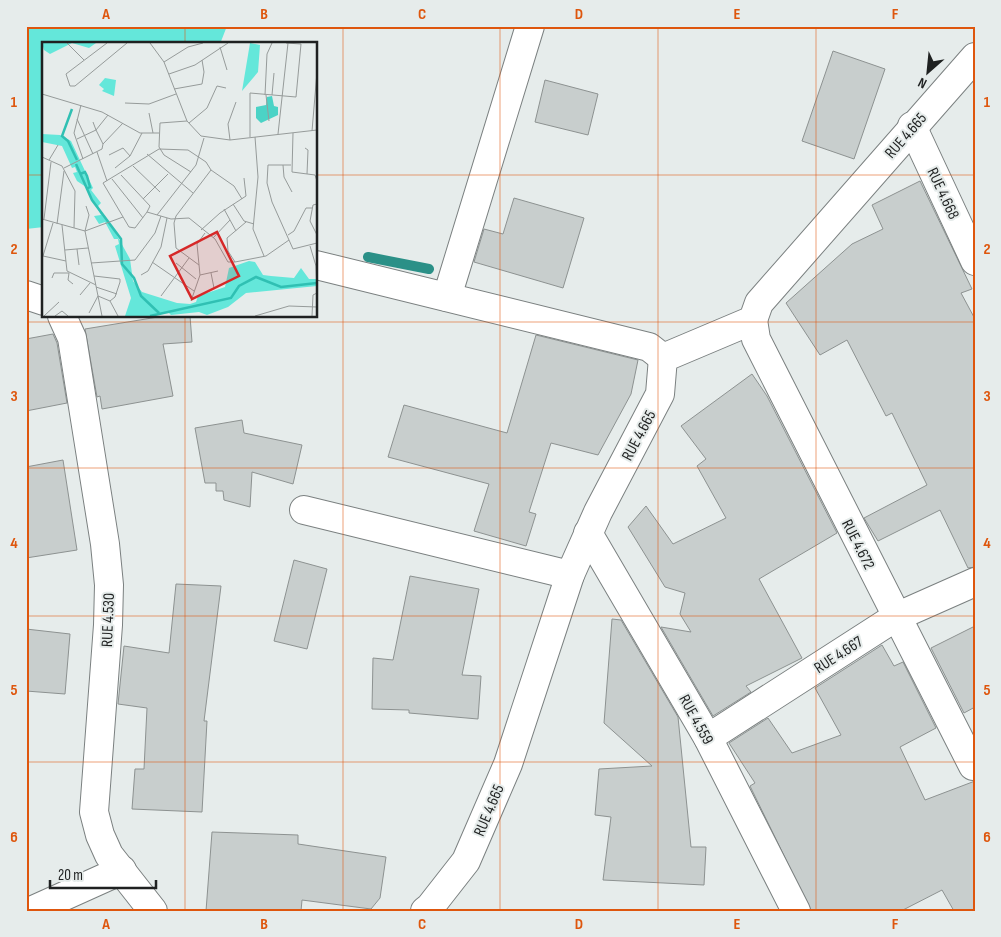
<svg xmlns="http://www.w3.org/2000/svg" width="1001" height="937" font-family="'Sofia Sans Condensed',sans-serif">
  <style>
    .green { fill: #64e7da }
    .lines { fill: none; stroke-linecap: round; stroke-linejoin: round }
    .stream { stroke: #2b9087; stroke-width: 10 }
    .building { fill: #c8cecd; stroke: #8d9291 }
    .minor-casing { stroke: #7b8080; stroke-width: 30 }
    .minor { stroke: #fff; stroke-width: 28 }
    .grid { fill: none; stroke: #de560d; stroke-width: 1; stroke-opacity: 0.55 }
    .labels { text-anchor: middle; stroke-width: 4; stroke-linejoin: round; paint-order: stroke }
    .street-label { font-size: 16px; fill: #1f2121; stroke: #e6eceb }
    .inset-river { fill: none; stroke: #30c0b3; stroke-width: 2.5 }
    .inset-road { fill: none; stroke: #969b9a; stroke-width: 1 }
    .view { fill: #d62828; fill-opacity: 0.15; stroke: #d62828; stroke-width: 2.5 }
    .inset-edge { fill: none; stroke: #1f2121; stroke-width: 2.5 }
    .neatline { fill: none; stroke: #de560d; stroke-width: 2 }
    .grid-label { font-size: 16px; text-anchor: middle; font-weight: bold; fill: #de560d }
  </style>
  <rect width="100%" height="100%" fill="#e6eceb"/>
  <path class="green" d="M 26,26 L 227,26 L 220,44 L 44,44 L 44,227 L 26,229 Z"/>
  <g class="lines">
    <path class="stream" d="M 368,257 L 429,269"/>
  </g>
  <g class="building">
    <path d="M 833,51 L 885,69 L 854,159 L 802,141 Z"/>
    <path d="M 545,80 L 598,94 L 588,135 L 535,122 Z"/>
    <path d="M 920,181 L 972,289 L 961,293 L 975,319 L 975,567 L 968,568 L 940,510 L 878,541 L 864,518 L 927,485 L 892,413 L 886,416 L 847,340 L 820,355 L 786,303 L 852,244 L 883,229 L 872,205 Z"/>
    <path d="M 514,198 L 584,218 L 563,288 L 474,262 L 484,229 L 503,234 Z"/>
    <path d="M 164,316 L 190,316 L 192,342 L 163,344 L 173,396 L 102,409 L 100,396 L 97,397 L 85,329 Z"/>
    <path d="M 53,334 L 57,343 L 67,403 L 26,411 L 26,339 Z"/>
    <path d="M 536,335 L 638,360 L 631,394 L 598,455 L 551,443 L 529,512 L 536,514 L 526,546 L 474,531 L 489,484 L 388,457 L 404,405 L 507,433 Z"/>
    <path d="M 752,374 L 767,396 L 837,533 L 759,579 L 802,658 L 746,686 L 751,692 L 713,716 L 661,627 L 691,632 L 680,614 L 685,593 L 665,587 L 628,527 L 646,506 L 673,544 L 726,518 L 697,466 L 706,459 L 681,426 Z"/>
    <path d="M 242,420 L 244,433 L 302,445 L 293,484 L 252,472 L 250,507 L 224,500 L 223,491 L 216,491 L 216,483 L 205,483 L 195,428 Z"/>
    <path d="M 63,460 L 77,550 L 26,558 L 26,467 Z"/>
    <path d="M 294,560 L 327,569 L 307,649 L 274,641 Z"/>
    <path d="M 410,576 L 479,589 L 462,675 L 481,676 L 478,719 L 409,713 L 409,710 L 372,709 L 373,658 L 393,660 Z"/>
    <path d="M 176,584 L 221,586 L 204,721 L 207,721 L 202,812 L 132,809 L 135,769 L 144,769 L 147,708 L 118,704 L 124,646 L 169,653 Z"/>
    <path d="M 612,619 L 621,620 L 678,717 L 691,847 L 706,847 L 704,885 L 603,880 L 611,817 L 595,815 L 599,769 L 652,766 L 604,723 Z"/>
    <path d="M 975,626 L 975,707 L 964,713 L 931,648 Z"/>
    <path d="M 26,629 L 70,634 L 65,694 L 26,691 Z"/>
    <path d="M 882,645 L 894,666 L 903,662 L 936,728 L 900,747 L 925,800 L 975,781 L 975,911 L 954,911 L 942,890 L 901,911 L 811,911 L 750,786 L 755,783 L 729,743 L 768,718 L 792,753 L 841,735 L 815,688 Z"/>
    <path d="M 212,832 L 298,835 L 298,844 L 386,857 L 380,898 L 371,909 L 302,900 L 301,911 L 206,911 Z"/>
  </g>
  <g class="lines">
    <defs>
      <g id="minor">
        <path d="M 912,126 L 975,261"/>
        <path d="M 316,265 L 649,347 L 663,358"/>
        <path d="M 26,295 L 44,301"/>
        <path d="M 447,297 L 530,26"/>
        <path d="M 62,316 L 72,338 L 105,544 L 109,585 L 108,625 L 94,812 L 100,835 L 109,855 L 153,911"/>
        <path d="M 753,320 L 756,339 L 973,766"/>
        <path d="M 304,510 L 570,575"/>
        <path d="M 588,533 L 708,738 L 796,911"/>
        <path d="M 708,738 L 896,617 L 975,582"/>
        <path d="M 31,911 L 122,870"/>
        <path d="M 425,911 L 430,907 L 466,861 L 508,764 L 570,575 L 598,512 L 660,394 L 663,358 L 753,320 L 759,303 L 975,57"/>
      </g>
    </defs>
    <use href="#minor" class="minor-casing"/>
    <use href="#minor" class="minor"/>
  </g>
  <path class="grid" d="M 185,26 L 185,44M 343,26 L 343,911M 500,26 L 500,911M 658,26 L 658,911M 816,26 L 816,911M 26,175 L 44,175M 316,175 L 975,175M 185,316 L 185,911M 26,322 L 975,322M 26,468 L 975,468M 26,616 L 975,616M 26,762 L 975,762"/>
  <g class="labels">
    <g class="street-label">
      <text transform="translate(905 135) rotate(-49)" y="6">RUE 4.665</text>
      <text transform="translate(944 193) rotate(65)" y="6">RUE 4.668</text>
      <text transform="translate(638 435) rotate(-62)" y="6">RUE 4.665</text>
      <text transform="translate(859 544) rotate(63)" y="6">RUE 4.672</text>
      <text transform="translate(107 620) rotate(-88)" y="6">RUE 4.530</text>
      <text transform="translate(838 654) rotate(-33)" y="6">RUE 4.667</text>
      <text transform="translate(697 719) rotate(61)" y="6">RUE 4.559</text>
      <text transform="translate(488 810) rotate(-67)" y="6">RUE 4.665</text>
    </g>
  </g>
  <g transform="translate(42 42)">
    <rect width="275" height="275" fill="#e6eceb"/>
    <path d="M 0,1 L 54,1 L 47,6 L 30,1 L 8,12 L 2,8 ZM 208,1 L 218,3 L 216,30 L 200,49 ZM 63,36 L 74,38 L 72,54 L 60,49 L 62,47 L 57,43 ZM 0,92 L 18,93 L 29,99 L 51,146 L 49,148 L 59,161 L 56,164 L 60,173 L 72,188 L 88,217 L 91,239 L 100,250 L 135,261 L 148,262 L 154,260 L 156,254 L 183,245 L 187,226 L 207,219 L 213,220 L 221,233 L 229,234 L 252,236 L 259,226 L 267,237 L 275,237 L 275,244 L 204,251 L 186,265 L 165,273 L 157,270 L 129,273 L 126,270 L 111,274 L 83,274 L 89,256 L 73,204 L 77,202 L 76,197 L 72,197 L 63,180 L 57,182 L 52,174 L 59,173 L 44,145 L 35,139 L 31,131 L 35,130 L 33,125 L 30,126 L 20,104 L 0,100 Z" fill="#64e7da"/>
    <path d="M 230,54 L 232,64 L 236,65 L 236,73 L 219,81 L 214,76 L 214,65 L 224,63 L 225,55 Z" fill="#4bd3c6"/>
    <path class="inset-river" d="M 30,67 L 20,94 L 26,99 L 35,118M 34,122 L 50,158 L 79,197 L 80,222 L 92,236 L 99,254 L 117,271M 38,132 L 43,130 L 45,134 L 48,145 L 44,147M 108,274 L 189,256 L 197,244 L 214,235 L 239,245 L 275,241"/>
    <path class="inset-road" d="M 25,1 L 42,18M 65,1 L 24,32 L 28,44 L 33,44 L 85,1M 108,1 L 122,20 L 145,79 L 159,94 L 188,98 L 275,88M 178,5 L 185,28M 122,20 L 146,5 L 161,1M 127,32 L 153,23 L 186,1M 132,47 L 160,42 L 162,30 L 160,18M 0,52 L 60,70 L 98,91 L 117,91M 223,53 L 225,12 L 230,1M 224,53 L 227,79M 230,53 L 232,31M 83,61 L 107,62 L 134,52M 39,63 L 32,91 L 41,117M 107,71 L 111,91M 35,77 L 51,112M 145,79 L 118,81 L 117,105 L 122,113 L 149,130M 147,81 L 165,66 L 175,44 L 184,46M 270,89 L 275,30M 251,91 L 250,130 L 273,133 L 275,139M 236,92 L 246,1M 208,95 L 208,51 L 254,55 L 259,2 L 244,1M 213,95 L 216,135 L 211,187 L 222,214M 35,97 L 54,88 L 51,80M 188,98 L 186,82 L 194,60M 61,102 L 54,88 L 66,73M 263,106 L 266,108 L 265,132M 55,110 L 65,139M 105,112 L 151,151M 67,113 L 81,106 L 88,114M 0,115 L 20,124 L 33,149 L 32,186M 7,118 L 16,103M 241,123 L 242,135 L 250,150M 249,123 L 226,123 L 225,141 L 230,160 L 251,207 L 275,201M 91,124 L 118,150M 22,126 L 60,107 L 61,102 L 81,81M 73,126 L 88,114 L 100,91M 169,128 L 192,144 L 200,157M 79,133 L 108,164 L 105,170 L 129,177 L 147,176 L 173,197 L 186,220 L 193,220M 70,137 L 101,176M 101,157 L 126,132M 191,162 L 202,179 L 212,182M 275,162 L 271,163 L 268,179 L 275,193M 182,167 L 194,189M 105,170 L 93,186 L 87,185 L 61,141 L 117,107 L 146,108 L 164,120 L 169,128 L 134,174 L 132,181 L 134,206 L 157,223M 115,173 L 154,123 L 162,96M 0,177 L 43,189 L 60,274M 2,177 L 9,120M 204,180 L 185,196 L 186,209 L 193,220 L 224,214 L 247,198M 11,181 L 1,214 L 24,219M 15,182 L 22,129M 20,183 L 25,229 L 54,243M 159,188 L 178,171 L 204,154 L 202,136M 43,189 L 81,175M 43,189 L 47,173 L 44,164M 246,193 L 252,189 L 264,166 L 270,166M 171,196 L 188,178M 268,204 L 274,224 L 275,250M 35,207 L 37,223M 23,208 L 46,206M 110,220 L 152,249M 49,221 L 93,218 L 113,191 L 119,174M 134,221 L 154,237M 169,231 L 172,246M 99,233 L 106,229 L 119,205 L 125,176M 158,233 L 176,229M 10,236 L 12,231 L 27,231 L 26,238 L 31,242M 54,245 L 75,252M 38,253 L 48,241M 119,254 L 147,216M 68,259 L 76,274M 149,259 L 158,233 L 155,202 L 163,191M 47,271 L 56,254 L 68,259 L 73,255 L 78,240 L 78,237 L 52,234M 2,274 L 17,260M 13,274 L 20,269 L 26,274M 213,274 L 247,264 L 275,265M 270,274 L 271,253 L 275,251"/>
    <path class="view" d="M 175,190 L 197,234 L 150,257 L 128,214 Z"/>
    <rect width="275" height="275" class="inset-edge"/>
  </g>
  <rect width="1001" height="937" fill="none" stroke="#e6eceb" stroke-width="55"/>
  <g transform="translate(928 72) rotate(207)" stroke="#e6eceb" stroke-width="4" paint-order="stroke">
  <path d="M0-4L9 19L0 12L-9 19Z" fill="#1f2121"/>
  <text y="-8" font-size="14" font-weight="bold" text-anchor="middle" fill="#1f2121">N</text>
  </g>
  <path d="M50 880v8h106v-8" fill="none" stroke="#1f2121" stroke-width="2.5"/>
  <text x="58" y="880" font-size="15" fill="#1f2121" stroke="#e6eceb" stroke-width="4" paint-order="stroke">20 m</text>
  <rect x="28" y="28" width="946" height="882" class="neatline"/>
  <g class="grid-label">
    <text x="106" y="19">A</text>
    <text x="264" y="19">B</text>
    <text x="422" y="19">C</text>
    <text x="579" y="19">D</text>
    <text x="737" y="19">E</text>
    <text x="895" y="19">F</text>
    <text x="14" y="107">1</text>
    <text x="987" y="107">1</text>
    <text x="14" y="254">2</text>
    <text x="987" y="254">2</text>
    <text x="14" y="401">3</text>
    <text x="987" y="401">3</text>
    <text x="14" y="548">4</text>
    <text x="987" y="548">4</text>
    <text x="14" y="695">5</text>
    <text x="987" y="695">5</text>
    <text x="14" y="842">6</text>
    <text x="987" y="842">6</text>
    <text x="106" y="929">A</text>
    <text x="264" y="929">B</text>
    <text x="422" y="929">C</text>
    <text x="579" y="929">D</text>
    <text x="737" y="929">E</text>
    <text x="895" y="929">F</text>
  </g>
</svg>
